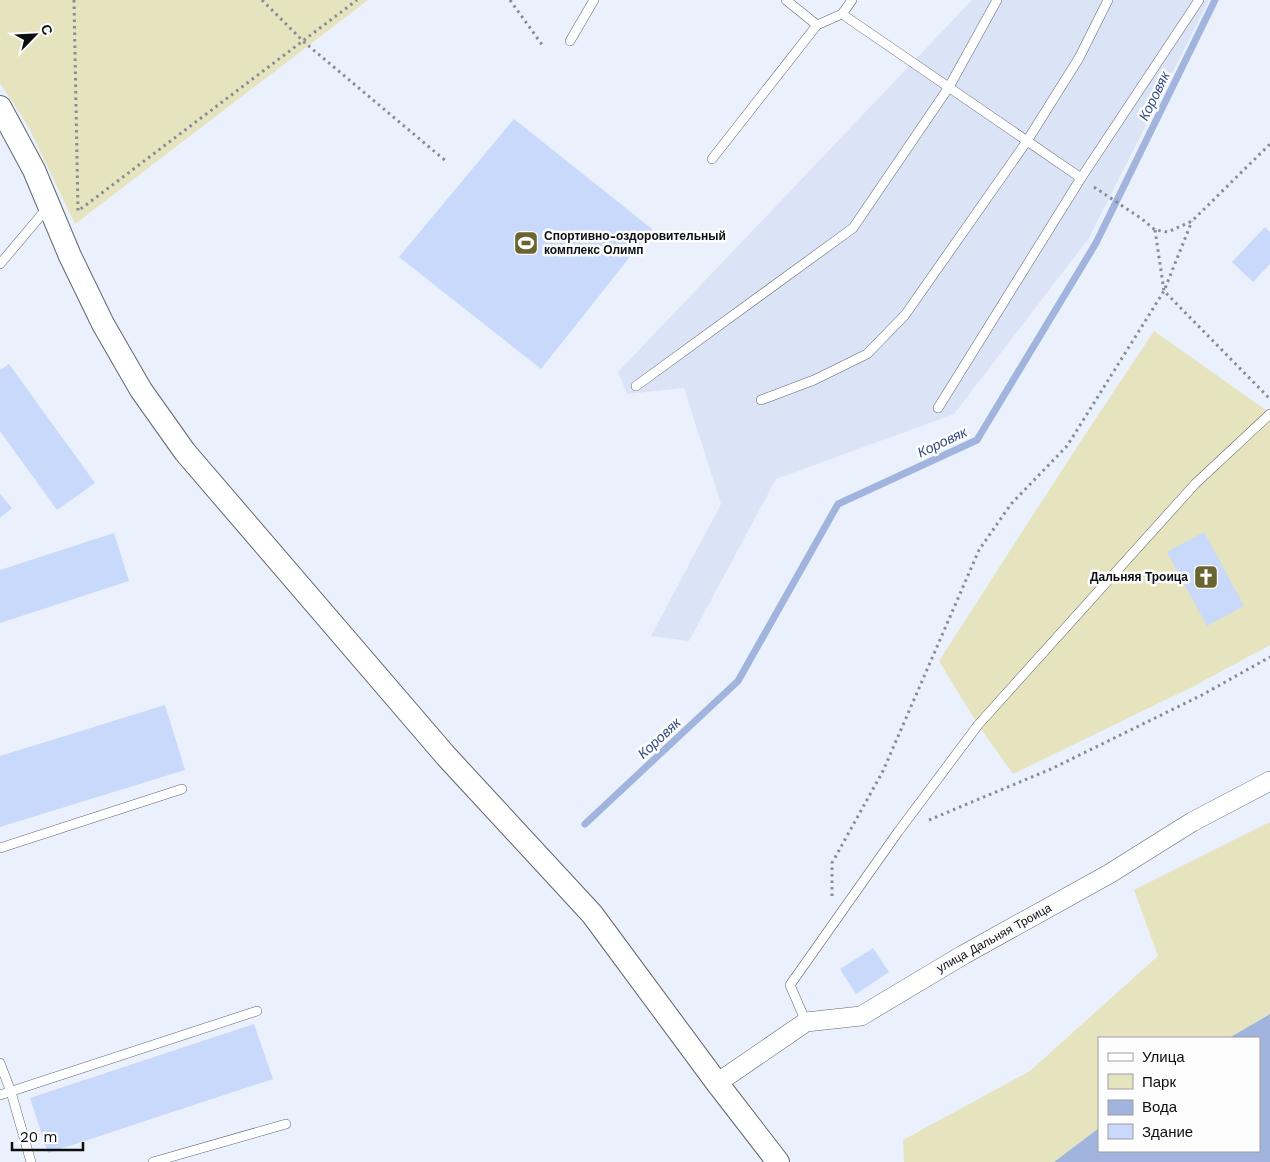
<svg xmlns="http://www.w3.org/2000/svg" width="1270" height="1162" font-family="'Work Sans',sans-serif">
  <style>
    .built { fill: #dbe4f6 }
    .green { fill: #e6e3bf }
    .water { fill: #a1b4dd }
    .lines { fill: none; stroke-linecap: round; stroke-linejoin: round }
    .stream { stroke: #a1b4dd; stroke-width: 7 }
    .building { fill: #c9d9fb }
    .service-casing { stroke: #60656f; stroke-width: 10 }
    .minor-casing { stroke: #60656f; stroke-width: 20 }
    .tertiary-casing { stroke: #60656f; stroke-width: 24 }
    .path { stroke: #888c94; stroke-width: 3; stroke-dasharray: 2.5 4; stroke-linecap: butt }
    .service { stroke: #fff; stroke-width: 9 }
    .minor { stroke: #fff; stroke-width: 19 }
    .tertiary { stroke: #fff; stroke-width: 22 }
    .labels { text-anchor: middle; stroke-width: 5; stroke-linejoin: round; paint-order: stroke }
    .poi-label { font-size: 12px; font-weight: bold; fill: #0c0e12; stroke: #fdfdfd; text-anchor: start }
    .street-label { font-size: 12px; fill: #0c0e12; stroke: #fdfdfd }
    .water-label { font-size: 14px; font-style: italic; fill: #344b80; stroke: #fdfdfd }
  </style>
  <rect width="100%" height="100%" fill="#eaf0fc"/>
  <path class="built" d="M 972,0 L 1209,0 L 1089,238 L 954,414 L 776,479 L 689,641 L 651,636 L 721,504 L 684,388 L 627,394 L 618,372 Z"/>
  <g class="green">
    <path d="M 0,0 L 368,0 L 75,224 L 28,126 L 0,83 Z"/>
    <path d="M 1154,331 L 1270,413 L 1270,645 L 1194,686 L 1013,774 L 978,725 L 939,661 L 1073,453 Z"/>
    <path d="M 1270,822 L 1270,1014 L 1229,1038 L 1099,1038 L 1099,1128 L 1054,1162 L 904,1162 L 903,1140 L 1030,1071 L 1158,956 L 1134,890 Z"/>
  </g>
  <path class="water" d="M 1270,1014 L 1270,1162 L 1054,1162 L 1099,1128 L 1099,1151 L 1259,1151 L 1259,1038 L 1229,1038 Z"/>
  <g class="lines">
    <path class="stream" d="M 585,824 L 738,681 L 838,504 L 977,440 L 1096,243 L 1215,0"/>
  </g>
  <g class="building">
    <path d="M 514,119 L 652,229 L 541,369 L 399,257 Z"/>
    <path d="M 1265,227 L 1270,232 L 1270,264 L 1253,282 L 1232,262 Z"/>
    <path d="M 9,364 L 95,483 L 57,510 L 0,431 L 0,370 Z"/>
    <path d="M 0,494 L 12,508 L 0,518 Z"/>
    <path d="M 1204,532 L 1244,606 L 1207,626 L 1167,552 Z"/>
    <path d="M 114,533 L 129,581 L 0,623 L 0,570 Z"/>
    <path d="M 165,705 L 185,770 L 0,827 L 0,756 Z"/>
    <path d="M 873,948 L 889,972 L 856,994 L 840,969 Z"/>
    <path d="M 254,1024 L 273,1079 L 48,1153 L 30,1098 Z"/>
  </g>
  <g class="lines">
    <defs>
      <g id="service">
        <path d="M 786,0 L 817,25 L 842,14 L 852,0"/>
        <path d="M 842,14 L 1081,178"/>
        <path d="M 570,41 L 594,0"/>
        <path d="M 712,159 L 817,25"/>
        <path d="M 0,264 L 48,207"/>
        <path d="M 636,386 L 853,228 L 949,87 L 997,0"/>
        <path d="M 761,400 L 814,380 L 867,354 L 905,315 L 1027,141 L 1079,58 L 1108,0"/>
        <path d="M 938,408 L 1081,178 L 1199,0"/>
        <path d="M 0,848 L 182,789"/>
        <path d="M 806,1022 L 790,985 L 898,832 L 978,725 L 1195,484 L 1270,414"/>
        <path d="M 0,1063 L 11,1092 L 31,1162"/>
        <path d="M 0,1095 L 257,1011"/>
        <path d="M 153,1162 L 286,1124"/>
      </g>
      <path id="minor" d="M 717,1083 L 806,1022 L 861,1016 L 963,955 L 1109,874 L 1192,822 L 1270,781"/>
      <path id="tertiary" d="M 0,107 L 34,170 L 70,256 L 103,324 L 141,390 L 185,452 L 446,756 L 592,914 L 717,1083 L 778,1162"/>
    </defs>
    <use href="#service" class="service-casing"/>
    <use href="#minor" class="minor-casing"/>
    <use href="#tertiary" class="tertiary-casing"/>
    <g class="path">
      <path d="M 74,0 L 78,211 L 357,0"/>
      <path d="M 262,0 L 304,42 L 447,162"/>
      <path d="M 510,0 L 543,46"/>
      <path d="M 1094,187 L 1142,219 L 1155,230 L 1168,232 L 1192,221 L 1270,144"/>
      <path d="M 1155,230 L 1164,291 L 1270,399"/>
      <path d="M 929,820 L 1051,769 L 1202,695 L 1270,657"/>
      <path d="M 832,896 L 832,863 L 883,771 L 979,550 L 1011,504 L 1067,446 L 1164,291 L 1192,221"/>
    </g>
    <use href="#service" class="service"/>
    <use href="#minor" class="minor"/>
    <use href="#tertiary" class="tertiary"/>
  </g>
  <defs>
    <symbol id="stadium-square" viewBox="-11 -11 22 22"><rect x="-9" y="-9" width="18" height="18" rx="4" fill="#6a6431" stroke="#fdfdfd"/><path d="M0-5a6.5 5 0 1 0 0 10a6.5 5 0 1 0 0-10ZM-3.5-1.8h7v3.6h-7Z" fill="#fff"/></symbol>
    <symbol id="church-square" viewBox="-11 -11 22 22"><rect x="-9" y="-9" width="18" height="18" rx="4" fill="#6a6431" stroke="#fdfdfd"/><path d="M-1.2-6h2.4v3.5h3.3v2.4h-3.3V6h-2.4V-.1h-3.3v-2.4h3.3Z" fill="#fff"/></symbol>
  </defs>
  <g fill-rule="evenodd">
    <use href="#stadium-square" x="512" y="229" width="28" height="28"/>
    <use href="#church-square" x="1192" y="563" width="28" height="28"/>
  </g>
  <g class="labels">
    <g class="poi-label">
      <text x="544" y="240">Спортивно-оздоровительный<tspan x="544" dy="14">комплекс Олимп</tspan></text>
      <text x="1188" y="581" text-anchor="end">Дальняя Троица</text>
    </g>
    <g class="street-label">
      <text transform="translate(994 938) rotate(-29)" y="4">улица Дальняя Троица</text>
    </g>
    <g class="water-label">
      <text transform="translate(1154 96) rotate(-64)" y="5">Коровяк</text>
      <text transform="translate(942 442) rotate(-25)" y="5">Коровяк</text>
      <text transform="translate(659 738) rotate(-43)" y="5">Коровяк</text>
    </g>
  </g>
  <rect x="1098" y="1037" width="162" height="115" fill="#fdfdfd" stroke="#9d9d9f"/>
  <rect x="1108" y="1053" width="25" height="8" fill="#ffffff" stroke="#9d9d9f"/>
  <text x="1142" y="1062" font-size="15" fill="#0c0e12">Улица</text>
  <rect x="1108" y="1074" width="25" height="15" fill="#e6e3bf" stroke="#9d9d9f"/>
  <text x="1142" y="1087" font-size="15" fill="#0c0e12">Парк</text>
  <rect x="1108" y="1100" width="25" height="15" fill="#a1b4dd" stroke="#9d9d9f"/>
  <text x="1142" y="1112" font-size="15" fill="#0c0e12">Вода</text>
  <rect x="1108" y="1124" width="25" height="15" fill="#c9d9fb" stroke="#9d9d9f"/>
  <text x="1142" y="1137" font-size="15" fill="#0c0e12">Здание</text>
  <g transform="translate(35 35) rotate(66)" stroke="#fdfdfd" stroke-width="4" paint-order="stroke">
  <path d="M0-4L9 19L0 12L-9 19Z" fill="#0c0e12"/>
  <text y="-8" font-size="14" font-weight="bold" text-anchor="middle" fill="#0c0e12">С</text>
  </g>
  <path d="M12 1142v8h71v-8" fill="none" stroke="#0c0e12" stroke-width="2.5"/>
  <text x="20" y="1142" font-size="15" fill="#0c0e12" stroke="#fdfdfd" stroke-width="4" paint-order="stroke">20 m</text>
</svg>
